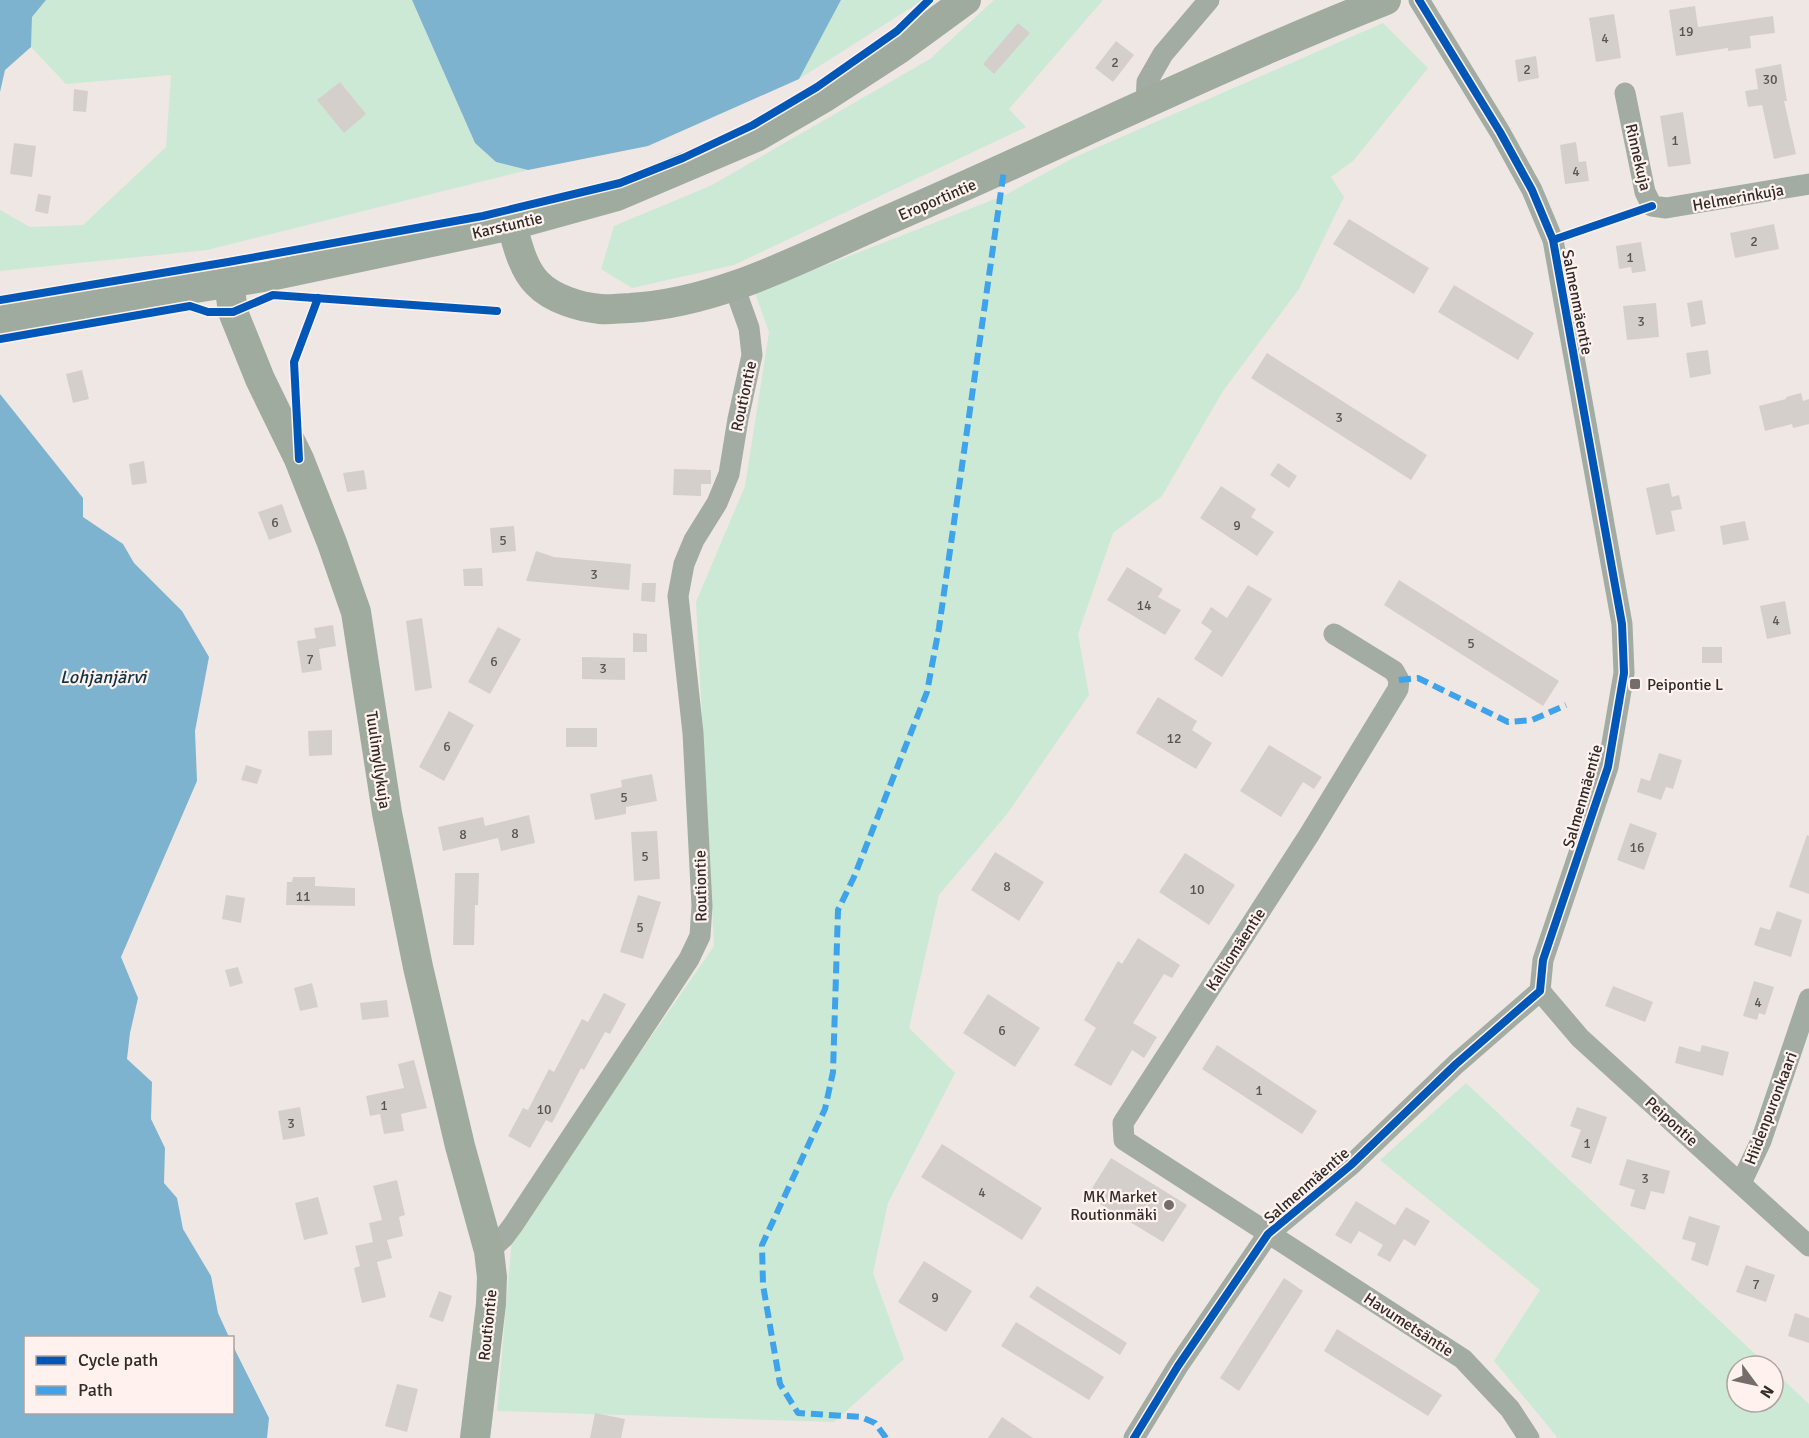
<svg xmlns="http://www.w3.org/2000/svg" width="1809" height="1438" font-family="Signika,sans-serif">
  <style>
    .green { fill: #cce9d6 }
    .water { fill: #7db3ce }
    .building { fill: #d5cfcc }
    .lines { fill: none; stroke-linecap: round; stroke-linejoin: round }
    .street { stroke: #a2aca3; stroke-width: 21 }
    .secondary { stroke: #a0aba0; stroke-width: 30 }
    .quiet { stroke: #3ea3eb; stroke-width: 6; stroke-dasharray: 12 6; stroke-linecap: butt }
    .cycleway-casing { stroke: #fff2ee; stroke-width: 11 }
    .cycleway { stroke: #0057b8; stroke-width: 8 }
    .poi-dot { fill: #746d6a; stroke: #fff2ee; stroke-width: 2 }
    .labels { text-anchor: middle; stroke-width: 4.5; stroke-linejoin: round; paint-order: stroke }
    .number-label { font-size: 14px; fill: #5a5452 }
    .street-label { font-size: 16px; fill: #312b29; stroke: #fff2ee }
    .poi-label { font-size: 16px; fill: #312b29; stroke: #fff2ee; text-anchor: start }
    .water-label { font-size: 18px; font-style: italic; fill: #0e3344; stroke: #fff2ee }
  </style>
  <rect width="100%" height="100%" fill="#efe7e4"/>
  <g class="green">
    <path d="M 46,0 L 412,0 L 475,143 L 496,162 L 528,170 L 207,250 L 0,271 L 0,210 L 30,227 L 83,225 L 166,147 L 171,75 L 66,84 L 31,47 L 32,17 Z"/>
    <path d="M 841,0 L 923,0 L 799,79 Z"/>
    <path d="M 994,0 L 1103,0 L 1009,109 L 1026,127 L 734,265 L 632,288 L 601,269 L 614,226 L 712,185 L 930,59 Z"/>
    <path d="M 1383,23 L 1428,68 L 1354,160 L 1331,177 L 1344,197 L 1299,289 L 1223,391 L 1162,496 L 1113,533 L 1078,634 L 1089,695 L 1007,814 L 939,895 L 909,1028 L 955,1073 L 888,1203 L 873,1273 L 904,1359 L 834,1422 L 497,1411 L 512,1238 L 714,946 L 696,602 L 745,486 L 769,332 L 755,293 L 1005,195 L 1073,158 Z"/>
    <path d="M 1466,1083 L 1768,1366 L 1737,1366 L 1737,1402 L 1773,1402 L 1773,1370 L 1809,1404 L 1809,1438 L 1558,1438 L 1494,1361 L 1540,1290 L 1380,1160 Z"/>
  </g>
  <g class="water">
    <path d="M 0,0 L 46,0 L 32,17 L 31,47 L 5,70 L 0,92 Z"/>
    <path d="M 412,0 L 841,0 L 799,79 L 648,146 L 528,170 L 496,162 L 475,143 Z"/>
    <path d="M 0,394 L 83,498 L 83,517 L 123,544 L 134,563 L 182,611 L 209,657 L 195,731 L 197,781 L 121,957 L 138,998 L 130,1033 L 127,1059 L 152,1082 L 151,1119 L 165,1148 L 164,1183 L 177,1198 L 183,1229 L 211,1276 L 218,1313 L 229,1337 L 26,1338 L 26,1412 L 232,1412 L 233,1346 L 269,1418 L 267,1438 L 0,1438 Z"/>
  </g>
  <g class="building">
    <path d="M 1695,6 L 1698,27 L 1773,16 L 1775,33 L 1750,36 L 1751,48 L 1728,51 L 1728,48 L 1676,56 L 1669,10 Z"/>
    <path d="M 1614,14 L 1621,58 L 1596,62 L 1589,18 Z"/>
    <path d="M 1018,23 L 1030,33 L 994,74 L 983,64 Z"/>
    <path d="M 1116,41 L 1134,55 L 1113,82 L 1095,68 Z"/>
    <path d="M 1536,56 L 1539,78 L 1518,82 L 1515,60 Z"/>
    <path d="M 1781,64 L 1787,101 L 1784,101 L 1796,154 L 1774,159 L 1762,105 L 1748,107 L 1745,91 L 1758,89 L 1755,69 Z"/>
    <path d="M 340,82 L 366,114 L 344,133 L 317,100 Z"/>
    <path d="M 74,89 L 88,91 L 86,112 L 73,111 Z"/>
    <path d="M 1683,112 L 1691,164 L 1668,167 L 1660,116 Z"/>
    <path d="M 1576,142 L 1579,162 L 1586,161 L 1589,181 L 1565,184 L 1560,145 Z"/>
    <path d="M 14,143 L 36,146 L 32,177 L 10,174 Z"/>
    <path d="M 38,194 L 51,196 L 48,214 L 35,211 Z"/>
    <path d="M 1349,219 L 1429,268 L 1414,294 L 1333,244 Z"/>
    <path d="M 1774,224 L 1779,249 L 1735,258 L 1730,233 Z"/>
    <path d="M 1641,242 L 1646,271 L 1632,273 L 1631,267 L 1619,269 L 1616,246 Z"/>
    <path d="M 1454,285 L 1534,333 L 1518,360 L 1438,312 Z"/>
    <path d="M 1702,300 L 1706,324 L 1691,327 L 1687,303 Z"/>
    <path d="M 1656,303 L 1659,337 L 1627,340 L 1623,306 Z"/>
    <path d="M 1708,350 L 1711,374 L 1690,378 L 1686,353 Z"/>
    <path d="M 1267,353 L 1427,455 L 1411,480 L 1251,378 Z"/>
    <path d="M 82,370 L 89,399 L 73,403 L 66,374 Z"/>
    <path d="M 1801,393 L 1803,401 L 1809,399 L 1809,424 L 1793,428 L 1792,424 L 1765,431 L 1759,406 L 1786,399 L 1786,397 Z"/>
    <path d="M 144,461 L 147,483 L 132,485 L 129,464 Z"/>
    <path d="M 1278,463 L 1297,476 L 1289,488 L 1270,475 Z"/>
    <path d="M 674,469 L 711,470 L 711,484 L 701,484 L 701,496 L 673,495 Z"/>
    <path d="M 364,470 L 367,489 L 347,492 L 343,473 Z"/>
    <path d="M 1669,483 L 1672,497 L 1679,495 L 1682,509 L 1671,511 L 1675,531 L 1656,535 L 1646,488 Z"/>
    <path d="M 1221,486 L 1256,509 L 1251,517 L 1274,532 L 1257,556 L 1200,518 Z"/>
    <path d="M 282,504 L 292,532 L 269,540 L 258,512 Z"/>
    <path d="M 1745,521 L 1749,540 L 1723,545 L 1720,526 Z"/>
    <path d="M 514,526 L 516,551 L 492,553 L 490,528 Z"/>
    <path d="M 536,551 L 554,557 L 631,564 L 629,590 L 526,581 Z"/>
    <path d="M 1127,567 L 1163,589 L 1158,597 L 1181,610 L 1165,635 L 1107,600 Z"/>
    <path d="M 482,568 L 483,586 L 464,586 L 463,569 Z"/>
    <path d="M 1399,580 L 1559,681 L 1543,706 L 1384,605 Z"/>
    <path d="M 642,583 L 656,583 L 655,602 L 641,601 Z"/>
    <path d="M 1248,585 L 1272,599 L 1222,677 L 1194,659 L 1212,631 L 1201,623 L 1211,607 L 1227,618 Z"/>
    <path d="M 1785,601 L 1791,634 L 1767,639 L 1760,606 Z"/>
    <path d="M 422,618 L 432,688 L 415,691 L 406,621 Z"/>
    <path d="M 333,625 L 336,646 L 319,649 L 322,670 L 302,673 L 297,641 L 316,638 L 314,628 Z"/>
    <path d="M 498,627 L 521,639 L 490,694 L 468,682 Z"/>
    <path d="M 633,633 L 647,634 L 647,652 L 633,652 Z"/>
    <rect x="1702" y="647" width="20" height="16"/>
    <path d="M 582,657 L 625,658 L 625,680 L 582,679 Z"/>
    <path d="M 1158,697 L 1197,721 L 1192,730 L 1212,743 L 1196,769 L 1136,733 Z"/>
    <path d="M 449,711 L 474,725 L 444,781 L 419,767 Z"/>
    <rect x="566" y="728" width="31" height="19"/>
    <path d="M 332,730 L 332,755 L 309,756 L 308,731 Z"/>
    <path d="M 1269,745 L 1322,777 L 1314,789 L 1303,782 L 1281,817 L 1240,791 Z"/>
    <path d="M 1659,753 L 1682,760 L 1673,789 L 1666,787 L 1661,800 L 1637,792 L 1641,778 L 1650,781 Z"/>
    <path d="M 246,765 L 262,770 L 257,784 L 241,780 Z"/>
    <path d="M 652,774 L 657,801 L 626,807 L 626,814 L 595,820 L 590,794 L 622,787 L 621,780 Z"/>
    <path d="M 529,815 L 535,843 L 501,851 L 498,838 L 443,851 L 438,827 L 483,817 L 485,826 Z"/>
    <path d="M 1630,823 L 1657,833 L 1644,870 L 1617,860 Z"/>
    <path d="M 657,831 L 660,879 L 634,881 L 631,832 Z"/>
    <path d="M 1807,835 L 1809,836 L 1809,894 L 1789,887 Z"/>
    <path d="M 995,852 L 1044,882 L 1019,921 L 971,890 Z"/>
    <path d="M 1185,853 L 1235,885 L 1209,925 L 1159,892 Z"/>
    <path d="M 455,873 L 479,873 L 478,905 L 475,905 L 474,945 L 453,945 Z"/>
    <path d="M 293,877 L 315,877 L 315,886 L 355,888 L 355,906 L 286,905 L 287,882 L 292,882 Z"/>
    <path d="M 226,895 L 245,898 L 241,923 L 222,919 Z"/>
    <path d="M 638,895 L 661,902 L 643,959 L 620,952 Z"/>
    <path d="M 1777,911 L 1802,920 L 1791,957 L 1754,945 L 1760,927 L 1770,930 Z"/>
    <path d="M 1138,938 L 1180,965 L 1172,978 L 1164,974 L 1133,1023 L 1157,1037 L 1144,1058 L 1132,1050 L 1111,1086 L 1074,1065 L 1096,1028 L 1084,1020 L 1118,961 L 1122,964 Z"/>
    <path d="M 238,967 L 243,983 L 230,987 L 225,970 Z"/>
    <path d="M 1754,981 L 1774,987 L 1765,1015 L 1759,1013 L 1757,1020 L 1743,1016 Z"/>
    <path d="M 312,983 L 318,1007 L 300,1011 L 294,988 Z"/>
    <path d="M 1613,986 L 1653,1002 L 1645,1022 L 1605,1006 Z"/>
    <path d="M 604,993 L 626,1004 L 610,1034 L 605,1032 L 584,1070 L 581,1068 L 552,1123 L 546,1120 L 530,1148 L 508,1136 L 523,1108 L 528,1110 L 549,1069 L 554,1072 L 582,1019 L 588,1022 Z"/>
    <path d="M 988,994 L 1040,1028 L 1015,1067 L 963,1033 Z"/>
    <path d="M 387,1000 L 389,1017 L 362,1020 L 360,1003 Z"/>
    <path d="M 1217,1045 L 1317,1111 L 1302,1134 L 1202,1069 Z"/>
    <path d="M 1702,1045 L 1729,1052 L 1723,1076 L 1675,1063 L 1679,1046 L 1700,1052 Z"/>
    <path d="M 414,1060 L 427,1108 L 401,1114 L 404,1131 L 384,1134 L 380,1114 L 370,1116 L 366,1096 L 404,1088 L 398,1064 Z"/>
    <path d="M 300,1107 L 305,1136 L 283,1140 L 278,1111 Z"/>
    <path d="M 1577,1107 L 1607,1117 L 1591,1164 L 1571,1157 L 1581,1130 L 1570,1126 Z"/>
    <path d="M 942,1144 L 1042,1208 L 1022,1240 L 921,1177 Z"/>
    <path d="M 1111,1158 L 1187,1205 L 1163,1242 L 1087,1196 Z"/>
    <path d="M 1627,1159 L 1670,1171 L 1664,1194 L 1651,1191 L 1645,1210 L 1630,1206 L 1635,1190 L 1619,1185 Z"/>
    <path d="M 397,1180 L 405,1215 L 399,1217 L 403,1236 L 387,1240 L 392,1258 L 377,1262 L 386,1297 L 362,1303 L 354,1268 L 360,1266 L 355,1246 L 373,1242 L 369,1223 L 382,1220 L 373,1186 Z"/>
    <path d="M 318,1197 L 328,1234 L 304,1240 L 295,1203 Z"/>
    <path d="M 1356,1201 L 1395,1225 L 1406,1207 L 1430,1221 L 1415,1246 L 1404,1239 L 1390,1262 L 1377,1255 L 1383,1245 L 1359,1231 L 1351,1244 L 1335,1235 Z"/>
    <path d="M 1689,1216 L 1720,1226 L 1708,1266 L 1691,1260 L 1696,1243 L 1682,1239 Z"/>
    <path d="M 924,1261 L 972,1291 L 946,1332 L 898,1302 Z"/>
    <path d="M 1746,1265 L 1775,1275 L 1766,1302 L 1736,1292 Z"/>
    <path d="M 1284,1278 L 1303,1291 L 1239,1391 L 1220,1378 Z"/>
    <path d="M 1037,1286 L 1127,1343 L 1120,1355 L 1029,1297 Z"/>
    <path d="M 439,1291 L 452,1296 L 443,1322 L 429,1317 Z"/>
    <path d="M 1795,1313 L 1809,1318 L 1809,1343 L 1788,1336 Z"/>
    <path d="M 1016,1322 L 1104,1377 L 1089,1400 L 1001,1346 Z"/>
    <path d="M 1337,1329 L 1442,1395 L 1428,1416 L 1324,1351 Z"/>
    <path d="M 397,1384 L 418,1389 L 407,1432 L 385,1426 Z"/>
    <path d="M 595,1413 L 625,1419 L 621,1438 L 590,1438 Z"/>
    <path d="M 1002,1417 L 1033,1438 L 988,1438 Z"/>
  </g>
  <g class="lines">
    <g class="street">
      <path d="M 1625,93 L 1645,192 L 1652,206 L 1666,208 L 1809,184"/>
      <path d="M 1146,105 L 1147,82 L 1163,54 L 1209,0"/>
      <path d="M 1334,634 L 1394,671 L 1399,680 L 1398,689 L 1309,835 L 1123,1123 L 1124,1140 L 1463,1359 L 1510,1409 L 1529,1438"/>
      <path d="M 1540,991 L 1580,1038 L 1809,1246"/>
      <path d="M 1741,1183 L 1761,1141 L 1809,999"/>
      <path d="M 489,1251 L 504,1237 L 513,1225 L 689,959 L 700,936 L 702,906 L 693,733 L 678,596 L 684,564 L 694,540 L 717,503 L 729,474 L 738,419 L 752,355 L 749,328 L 734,286"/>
      <path d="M 1134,1438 L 1178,1366 L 1268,1234 L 1351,1165 L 1456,1064 L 1540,991 L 1543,960 L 1608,767 L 1624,673 L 1622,624 L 1553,240 L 1532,190 L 1500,132 L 1419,0"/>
    </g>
    <g class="secondary">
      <path d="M 512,225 C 517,244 523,269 537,283 C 552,299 580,307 600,309 C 610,310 620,308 630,308 C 721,303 807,255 890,219 C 1056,147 1218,66 1386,0"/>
      <path d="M 229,282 L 233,312 L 260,379 L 299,459 L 332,543 L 356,612 L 387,813 L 418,967 L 460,1146 L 489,1251 L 492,1277 L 491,1304 L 475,1438"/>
      <path d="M 0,319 L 270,276 L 512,225 L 617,196 L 756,137 L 825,97 L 899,49 L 966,0"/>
    </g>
    <g class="quiet">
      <path d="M 1399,680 L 1418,678 L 1508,722 L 1532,720 L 1566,705"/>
      <path d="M 886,1438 L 875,1423 L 861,1417 L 798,1413 L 780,1384 L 763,1285 L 762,1245 L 825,1109 L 833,1072 L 838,910 L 854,877 L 927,692 L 939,628 L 1004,170"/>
    </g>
    <defs>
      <g id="cycleway">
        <path d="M 1553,240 L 1652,206"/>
        <path d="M 0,300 L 228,262 L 483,216 L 620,183 L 683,158 L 753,125 L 817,87 L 897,31 L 929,0"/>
        <path d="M 0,339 L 190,306 L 208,312 L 233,312 L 273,295 L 497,311"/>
        <path d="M 299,459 L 294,362 L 318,298"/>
        <path d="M 1134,1438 L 1178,1366 L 1268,1234 L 1351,1165 L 1456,1064 L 1540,991 L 1543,960 L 1608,767 L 1624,673 L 1622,624 L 1553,240 L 1532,190 L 1500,132 L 1419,0"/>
      </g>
    </defs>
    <use href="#cycleway" class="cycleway-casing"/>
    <use href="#cycleway" class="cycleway"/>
  </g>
  <g class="poi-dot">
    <rect x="1629" y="678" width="12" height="12" rx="3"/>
    <circle cx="1169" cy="1205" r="6"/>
  </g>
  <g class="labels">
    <g class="number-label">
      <text x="1686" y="36">19</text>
      <text x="1605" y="43">4</text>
      <text x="1115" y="67">2</text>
      <text x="1527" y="74">2</text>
      <text x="1770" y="84">30</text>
      <text x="1675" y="145">1</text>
      <text x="1576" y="176">4</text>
      <text x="1754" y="246">2</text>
      <text x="1630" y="262">1</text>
      <text x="1641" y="326">3</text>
      <text x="1339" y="422">3</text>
      <text x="275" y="527">6</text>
      <text x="1237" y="530">9</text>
      <text x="503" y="545">5</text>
      <text x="594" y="579">3</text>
      <text x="1144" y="610">14</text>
      <text x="1776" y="625">4</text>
      <text x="1471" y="648">5</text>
      <text x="310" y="664">7</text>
      <text x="494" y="666">6</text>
      <text x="603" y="673">3</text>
      <text x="1174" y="743">12</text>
      <text x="447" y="751">6</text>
      <text x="624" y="802">5</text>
      <text x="515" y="838">8</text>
      <text x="463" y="839">8</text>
      <text x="1637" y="852">16</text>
      <text x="645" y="861">5</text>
      <text x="1007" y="891">8</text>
      <text x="1197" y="894">10</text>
      <text x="303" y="901">11</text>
      <text x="640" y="932">5</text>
      <text x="1758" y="1007">4</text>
      <text x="1002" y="1035">6</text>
      <text x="1259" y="1095">1</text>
      <text x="384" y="1110">1</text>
      <text x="544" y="1114">10</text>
      <text x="291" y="1128">3</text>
      <text x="1587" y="1148">1</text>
      <text x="1645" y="1183">3</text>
      <text x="982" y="1197">4</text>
      <text x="1756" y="1289">7</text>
      <text x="935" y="1302">9</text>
    </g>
    <g class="street-label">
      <text transform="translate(1639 157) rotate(77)" y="6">Rinnekuja</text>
      <text transform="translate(1738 197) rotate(-10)" y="6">Helmerinkuja</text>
      <text transform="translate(937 199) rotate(-23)" y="6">Eroportintie</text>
      <text transform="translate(507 225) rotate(-13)" y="6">Karstuntie</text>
      <text transform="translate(1578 302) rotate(79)" y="6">Salmenmäentie</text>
      <text transform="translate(743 396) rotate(-78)" y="6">Routiontie</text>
      <text transform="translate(379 760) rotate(82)" y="6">Tuulimyllykuja</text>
      <text transform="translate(1582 796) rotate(-74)" y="6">Salmenmäentie</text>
      <text transform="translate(700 886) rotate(-91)" y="6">Routiontie</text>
      <text transform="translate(1235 949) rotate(-57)" y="6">Kalliomäentie</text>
      <text transform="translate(1770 1108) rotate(-69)" y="6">Hiidenpuronkaari</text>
      <text transform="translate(1672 1121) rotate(42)" y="6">Peipontie</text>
      <text transform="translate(1306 1185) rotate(-41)" y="6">Salmenmäentie</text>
      <text transform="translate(1409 1324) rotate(33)" y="6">Havumetsäntie</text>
      <text transform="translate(487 1325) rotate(-84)" y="6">Routiontie</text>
    </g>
    <g class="poi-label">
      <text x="1647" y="690">Peipontie L</text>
      <text x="1157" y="1202" text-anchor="end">MK Market<tspan x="1157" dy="18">Routionmäki</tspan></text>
    </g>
    <g class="water-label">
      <text x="103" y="683">Lohjanjärvi</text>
    </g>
  </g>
  <rect x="24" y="1336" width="210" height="78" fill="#fff2ee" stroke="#ada29f" stroke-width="1.5"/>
  <rect x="36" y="1356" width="30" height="9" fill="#0057b8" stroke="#ada29f" stroke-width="1.5"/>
  <text x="78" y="1366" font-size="18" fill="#312b29">Cycle path</text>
  <rect x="36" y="1386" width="30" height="9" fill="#3ea3eb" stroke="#ada29f" stroke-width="1.5"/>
  <text x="78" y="1396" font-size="18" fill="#312b29">Path</text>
  <g transform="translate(1755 1384) rotate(123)"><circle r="28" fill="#fff2ee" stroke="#ada29f" stroke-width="1.5"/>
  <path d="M0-4.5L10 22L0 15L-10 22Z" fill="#746d6a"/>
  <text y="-9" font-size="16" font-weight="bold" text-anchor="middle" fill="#312b29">N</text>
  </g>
</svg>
